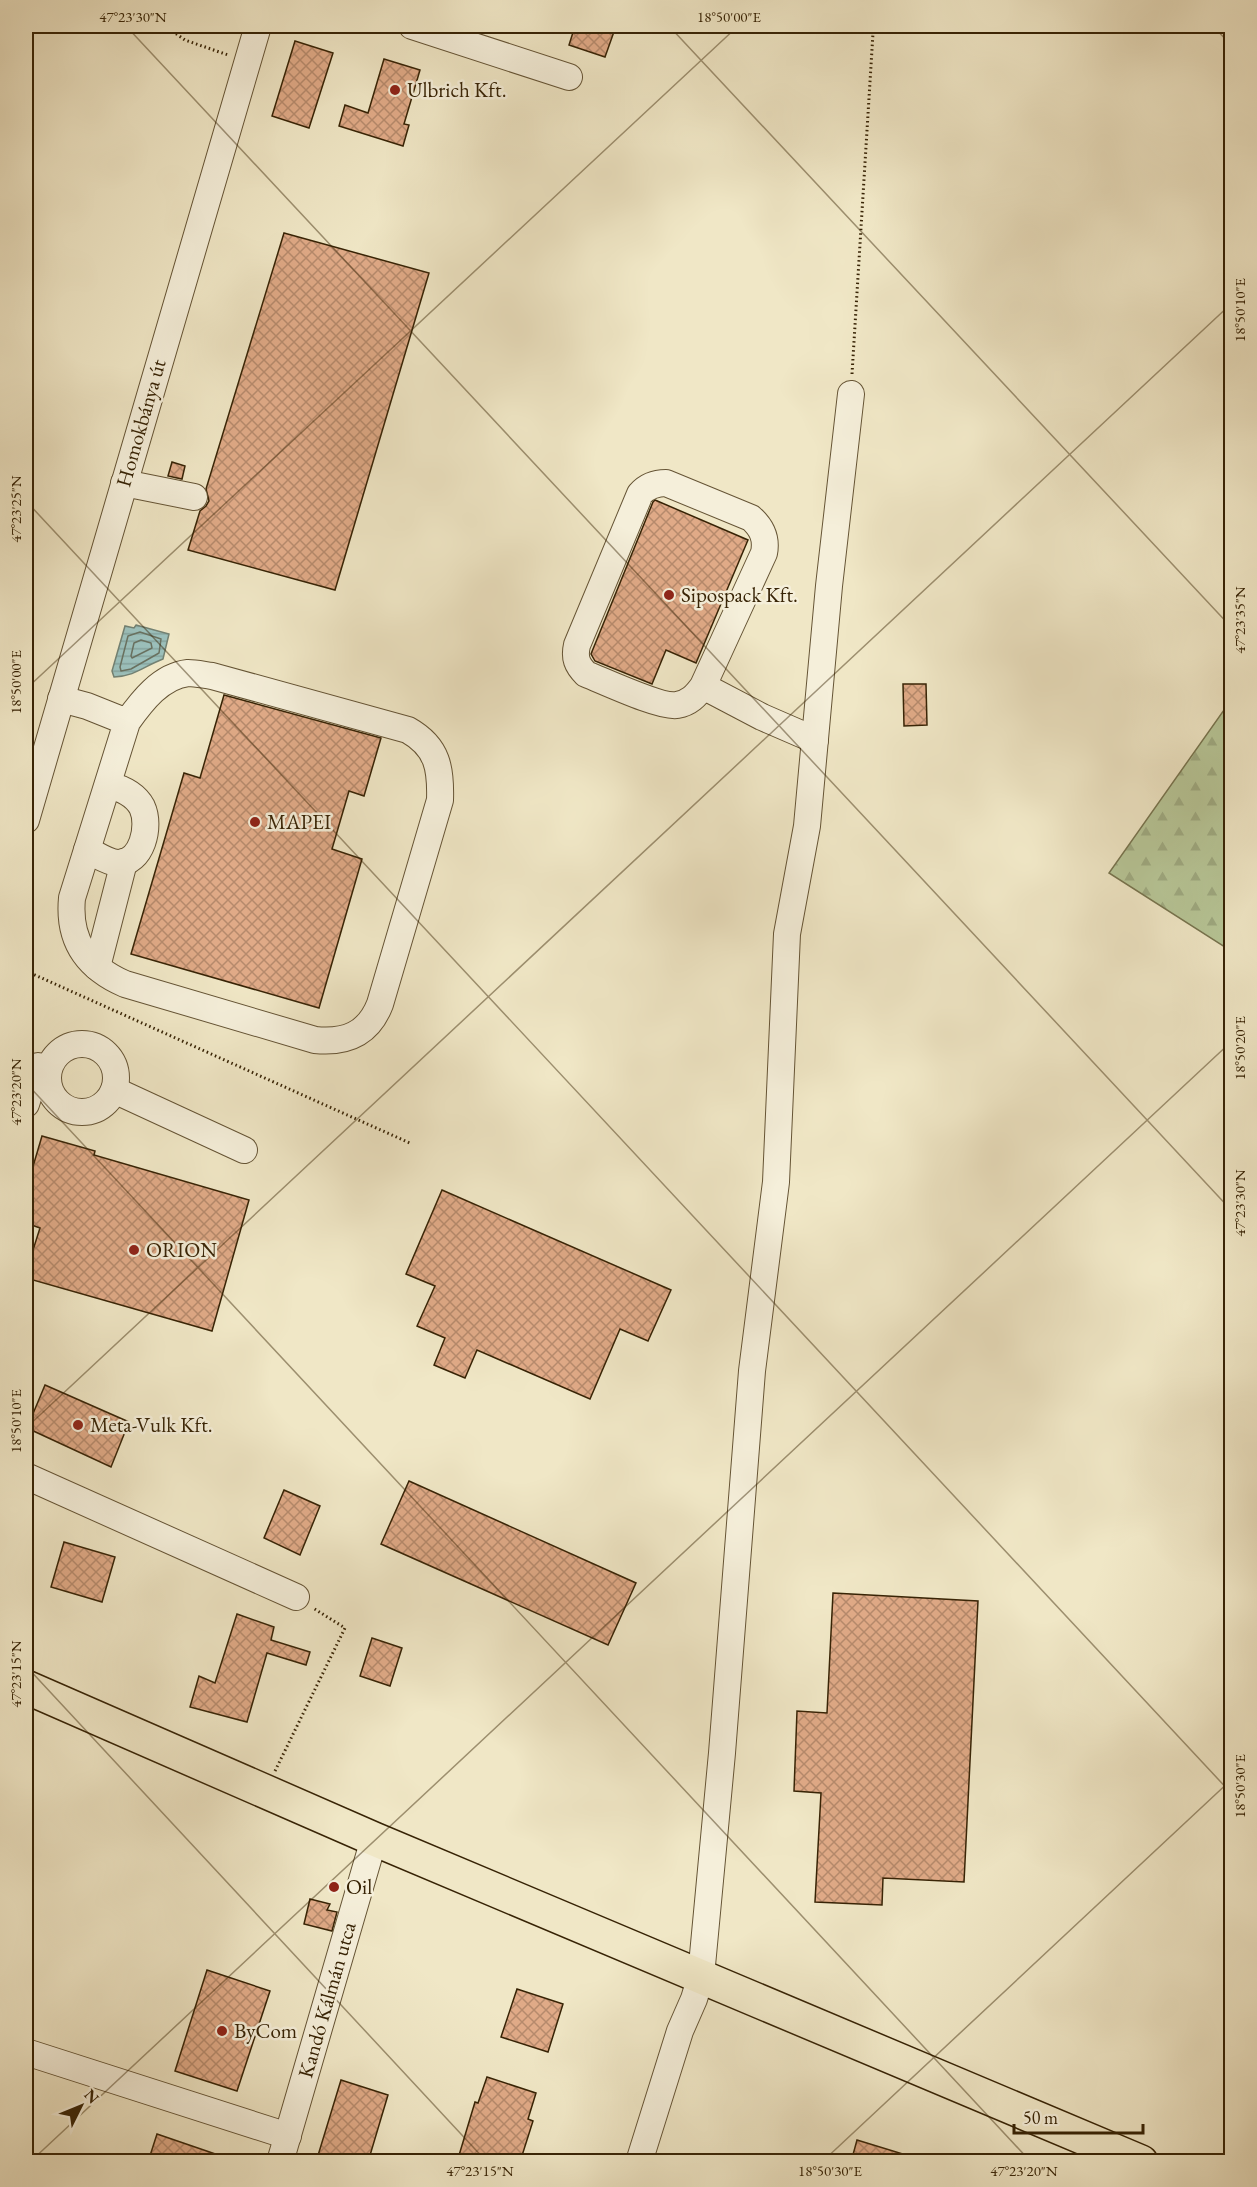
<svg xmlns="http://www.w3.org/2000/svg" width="1257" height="2187" font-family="'EB Garamond',serif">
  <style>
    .forest { fill: url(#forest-firs); stroke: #77744e; stroke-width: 1.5 }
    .water { fill: url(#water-rules); stroke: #738172; stroke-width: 1.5 }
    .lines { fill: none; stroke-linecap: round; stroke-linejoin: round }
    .shore { stroke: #697160; stroke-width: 1.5 }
    .building { fill: url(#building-cross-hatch); stroke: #372305; stroke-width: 1.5 }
    .minor-casing { stroke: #655435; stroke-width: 28 }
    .major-casing { stroke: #372305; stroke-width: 36 }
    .path { stroke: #372305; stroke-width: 3; stroke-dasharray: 1.5 3; stroke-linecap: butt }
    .minor { stroke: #f5efda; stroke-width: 26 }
    .major { stroke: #f0e7c6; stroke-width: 33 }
    .ticks { fill: none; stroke: #372305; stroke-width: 1.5; stroke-opacity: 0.45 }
    .poi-dot { fill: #8f2418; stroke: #f5efda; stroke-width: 2 }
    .labels { text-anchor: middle; stroke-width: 5; stroke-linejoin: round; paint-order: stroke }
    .poi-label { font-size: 21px; fill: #372305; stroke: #f5efda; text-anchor: start }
    .street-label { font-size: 21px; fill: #372305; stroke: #f5efda }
    .neatline { fill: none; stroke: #372305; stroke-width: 2 }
    .ticks-label { font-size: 15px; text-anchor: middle; fill: #372305 }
  </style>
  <defs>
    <pattern id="forest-firs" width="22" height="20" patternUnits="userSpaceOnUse" patternTransform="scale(1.5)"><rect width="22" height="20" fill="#b7c697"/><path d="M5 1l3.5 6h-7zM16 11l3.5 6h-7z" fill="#9eaa81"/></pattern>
    <pattern id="water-rules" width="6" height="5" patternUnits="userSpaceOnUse" patternTransform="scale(1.5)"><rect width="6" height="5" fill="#9bbfba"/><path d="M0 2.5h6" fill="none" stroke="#86a49e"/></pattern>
    <pattern id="building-cross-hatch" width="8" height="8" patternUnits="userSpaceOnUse" patternTransform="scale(1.5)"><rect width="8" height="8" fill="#e0aa87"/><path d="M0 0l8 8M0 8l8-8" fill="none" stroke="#b68a6c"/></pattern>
  </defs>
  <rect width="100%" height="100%" fill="#f0e7c6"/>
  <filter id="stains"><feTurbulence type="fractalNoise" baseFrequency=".00333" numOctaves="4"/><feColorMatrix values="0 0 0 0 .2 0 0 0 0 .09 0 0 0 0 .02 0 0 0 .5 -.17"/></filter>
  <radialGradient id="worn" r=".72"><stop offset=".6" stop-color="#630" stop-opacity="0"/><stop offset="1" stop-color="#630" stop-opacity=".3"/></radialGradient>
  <path class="forest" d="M 1231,700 L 1231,951 L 1109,873 Z"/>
  <path class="water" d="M 136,625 L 169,634 L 163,659 C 144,666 136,676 114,677 L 112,671 L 125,626 L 134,628 Z"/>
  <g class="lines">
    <g class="shore">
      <path d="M 140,632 L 161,639 L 159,653 L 131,669 L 121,671 L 120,667 L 128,636 Z"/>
      <path d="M 141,640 L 151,643 L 152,648 L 132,658 L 131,656 L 134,643 Z"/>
    </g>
  </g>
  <g class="building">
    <path d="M 575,26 L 616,26 L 605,57 L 569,45 Z"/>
    <path d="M 295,41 L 333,53 L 309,128 L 272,116 Z"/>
    <path d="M 384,59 L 420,70 L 404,124 L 409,125 L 403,146 L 339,126 L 345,105 L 368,113 Z"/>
    <path d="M 284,233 L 429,273 L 335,590 L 188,550 L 200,511 L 206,506 L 209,501 L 206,489 Z"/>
    <path d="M 172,462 L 185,466 L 182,479 L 168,476 Z"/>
    <path d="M 655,500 L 748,540 L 696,663 L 666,650 L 652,684 L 595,661 L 591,654 L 653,502 Z"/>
    <path d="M 903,684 L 926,684 L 927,725 L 904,726 Z"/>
    <path d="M 224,695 L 381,738 L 364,796 L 349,791 L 332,849 L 362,859 L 319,1008 L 131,954 L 184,773 L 200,778 Z"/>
    <path d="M 42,1136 L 95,1151 L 94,1155 L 249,1200 L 212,1331 L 26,1278 L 26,1272 L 40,1228 L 26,1223 L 26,1190 Z"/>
    <path d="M 442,1190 L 671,1290 L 648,1341 L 620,1329 L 590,1399 L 477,1350 L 465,1378 L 434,1365 L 445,1338 L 417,1326 L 435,1286 L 406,1274 Z"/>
    <path d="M 45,1385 L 129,1422 L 111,1467 L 27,1428 Z"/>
    <path d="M 409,1481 L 636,1583 L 608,1645 L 381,1544 Z"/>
    <path d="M 284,1490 L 320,1506 L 300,1555 L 264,1538 Z"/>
    <path d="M 64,1542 L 115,1557 L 102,1602 L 51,1587 Z"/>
    <path d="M 833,1593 L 978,1601 L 964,1882 L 883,1878 L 882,1905 L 815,1902 L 821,1793 L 794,1791 L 797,1711 L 827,1713 Z"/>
    <path d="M 237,1614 L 274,1627 L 271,1640 L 310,1652 L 306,1665 L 267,1653 L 247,1722 L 190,1707 L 199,1676 L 215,1683 Z"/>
    <path d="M 372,1638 L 402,1648 L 390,1686 L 360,1676 Z"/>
    <path d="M 310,1899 L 330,1904 L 327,1910 L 337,1912 L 332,1931 L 304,1924 Z"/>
    <path d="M 207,1970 L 270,1991 L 237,2091 L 175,2071 Z"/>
    <path d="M 517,1989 L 563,2004 L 548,2052 L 501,2037 Z"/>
    <path d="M 487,2077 L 536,2093 L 528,2119 L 533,2121 L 520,2162 L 457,2162 L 475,2102 L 478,2103 Z"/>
    <path d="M 341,2080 L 388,2095 L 368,2162 L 316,2162 Z"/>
    <path d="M 157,2134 L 230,2159 L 229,2162 L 148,2162 Z"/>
    <path d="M 857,2140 L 916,2158 L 916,2162 L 851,2162 Z"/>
  </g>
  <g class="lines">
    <defs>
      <g id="minor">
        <path d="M 412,26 L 569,77"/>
        <path d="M 124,483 L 194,497"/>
        <path d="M 703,686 L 764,553 C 767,538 762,528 751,518 L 666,483 C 655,483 647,486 640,494 L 577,645 C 574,658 577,665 586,674 C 604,681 661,708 677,705 C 689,703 696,696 703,686 L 762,717 L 815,740"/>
        <path d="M 61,699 L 87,706 L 127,722 L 72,898 C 68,940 86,967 125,984 L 315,1040 C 345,1043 368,1035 380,1004 L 440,800 C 441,769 438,747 408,730 L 212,676 C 204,675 196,673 188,673 C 161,676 142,701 127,722"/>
        <path d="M 26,820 L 258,26"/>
        <path d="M 87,850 C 96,854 107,862 117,863 C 142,864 151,826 142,807 C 135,794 121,788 108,785"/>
        <path d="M 97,967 L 124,862"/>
        <circle cx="82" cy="1078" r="34"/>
        <path d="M 114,1090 L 244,1150"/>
        <path d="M 26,1104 L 38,1066"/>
        <path d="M 26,1476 L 296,1597"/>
        <path d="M 26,2052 L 288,2136"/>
        <path d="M 280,2162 L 374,1839"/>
        <path d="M 639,2162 L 680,2031 L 694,1999 L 701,1976 L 722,1753 L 752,1371 L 776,1182 L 787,934 L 807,826 L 829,586 L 851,394"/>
      </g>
      <path id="major" d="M 26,1687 L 374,1839 L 1141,2162"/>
    </defs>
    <use href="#minor" class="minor-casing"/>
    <use href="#major" class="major-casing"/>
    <g class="path">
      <path d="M 165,26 L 185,40 L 228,55"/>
      <path d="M 852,374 L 873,33 L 853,26"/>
      <path d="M 26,971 L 412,1144"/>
      <path d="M 275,1771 L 345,1628 L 313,1608"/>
    </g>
    <use href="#minor" class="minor"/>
    <use href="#major" class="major"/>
  </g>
  <path class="ticks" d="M 126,26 L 1232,1211M 669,26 L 1232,628M 1213,26 L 1232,46M 26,501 L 1232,1794M 26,689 L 738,26M 26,1083 L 1031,2162M 26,1428 L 1232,303M 26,1666 L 487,2162M 30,2162 L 1232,1041M 822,2162 L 1232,1779"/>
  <g class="poi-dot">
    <circle cx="395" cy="90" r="6"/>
    <circle cx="669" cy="595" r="6"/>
    <circle cx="255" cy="822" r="6"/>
    <circle cx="134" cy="1250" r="6"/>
    <circle cx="78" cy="1425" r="6"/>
    <circle cx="334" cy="1887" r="6"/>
    <circle cx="222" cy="2031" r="6"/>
  </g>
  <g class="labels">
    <g class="poi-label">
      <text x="407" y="97">Ulbrich Kft.</text>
      <text x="681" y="602">Sipospack Kft.</text>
      <text x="267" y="829">MAPEI</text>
      <text x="146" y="1257">ORION</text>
      <text x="90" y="1432">Meta-Vulk Kft.</text>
      <text x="346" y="1894">Oil</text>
      <text x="234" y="2038">ByCom</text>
    </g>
    <g class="street-label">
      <text transform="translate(141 423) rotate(-74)" y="7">Homokbánya út</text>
      <text transform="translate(327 2000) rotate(-74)" y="7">Kandó Kálmán utca</text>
    </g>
  </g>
  <rect width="1257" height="2187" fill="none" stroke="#f0e7c6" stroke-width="66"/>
  <g transform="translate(81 2106) rotate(47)" stroke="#f5efda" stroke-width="4.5" paint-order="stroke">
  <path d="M0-4.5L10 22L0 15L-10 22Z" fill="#372305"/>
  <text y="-9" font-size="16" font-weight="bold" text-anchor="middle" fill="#372305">N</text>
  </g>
  <path d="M1014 2124v9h129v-9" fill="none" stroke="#372305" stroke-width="3"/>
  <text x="1023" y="2124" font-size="18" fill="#372305" stroke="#f5efda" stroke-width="4.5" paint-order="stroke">50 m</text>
  <rect x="33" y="33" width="1191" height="2121" class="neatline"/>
  <g class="ticks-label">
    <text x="133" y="22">47°23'30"N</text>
    <text x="729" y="22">18°50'00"E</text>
    <text transform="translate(1240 310) rotate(-90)" y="5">18°50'10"E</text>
    <text transform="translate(16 509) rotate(-90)" y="5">47°23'25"N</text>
    <text transform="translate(1240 620) rotate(-90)" y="5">47°23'35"N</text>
    <text transform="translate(16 682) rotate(-90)" y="5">18°50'00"E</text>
    <text transform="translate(1240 1048) rotate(-90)" y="5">18°50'20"E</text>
    <text transform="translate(16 1092) rotate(-90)" y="5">47°23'20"N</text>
    <text transform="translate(1240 1203) rotate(-90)" y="5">47°23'30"N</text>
    <text transform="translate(16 1421) rotate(-90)" y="5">18°50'10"E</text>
    <text transform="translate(16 1674) rotate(-90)" y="5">47°23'15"N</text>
    <text transform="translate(1240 1786) rotate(-90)" y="5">18°50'30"E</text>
    <text x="480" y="2176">47°23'15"N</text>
    <text x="830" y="2176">18°50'30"E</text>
    <text x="1024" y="2176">47°23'20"N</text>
  </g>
  <rect width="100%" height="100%" filter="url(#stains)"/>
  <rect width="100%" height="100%" fill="url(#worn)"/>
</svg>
